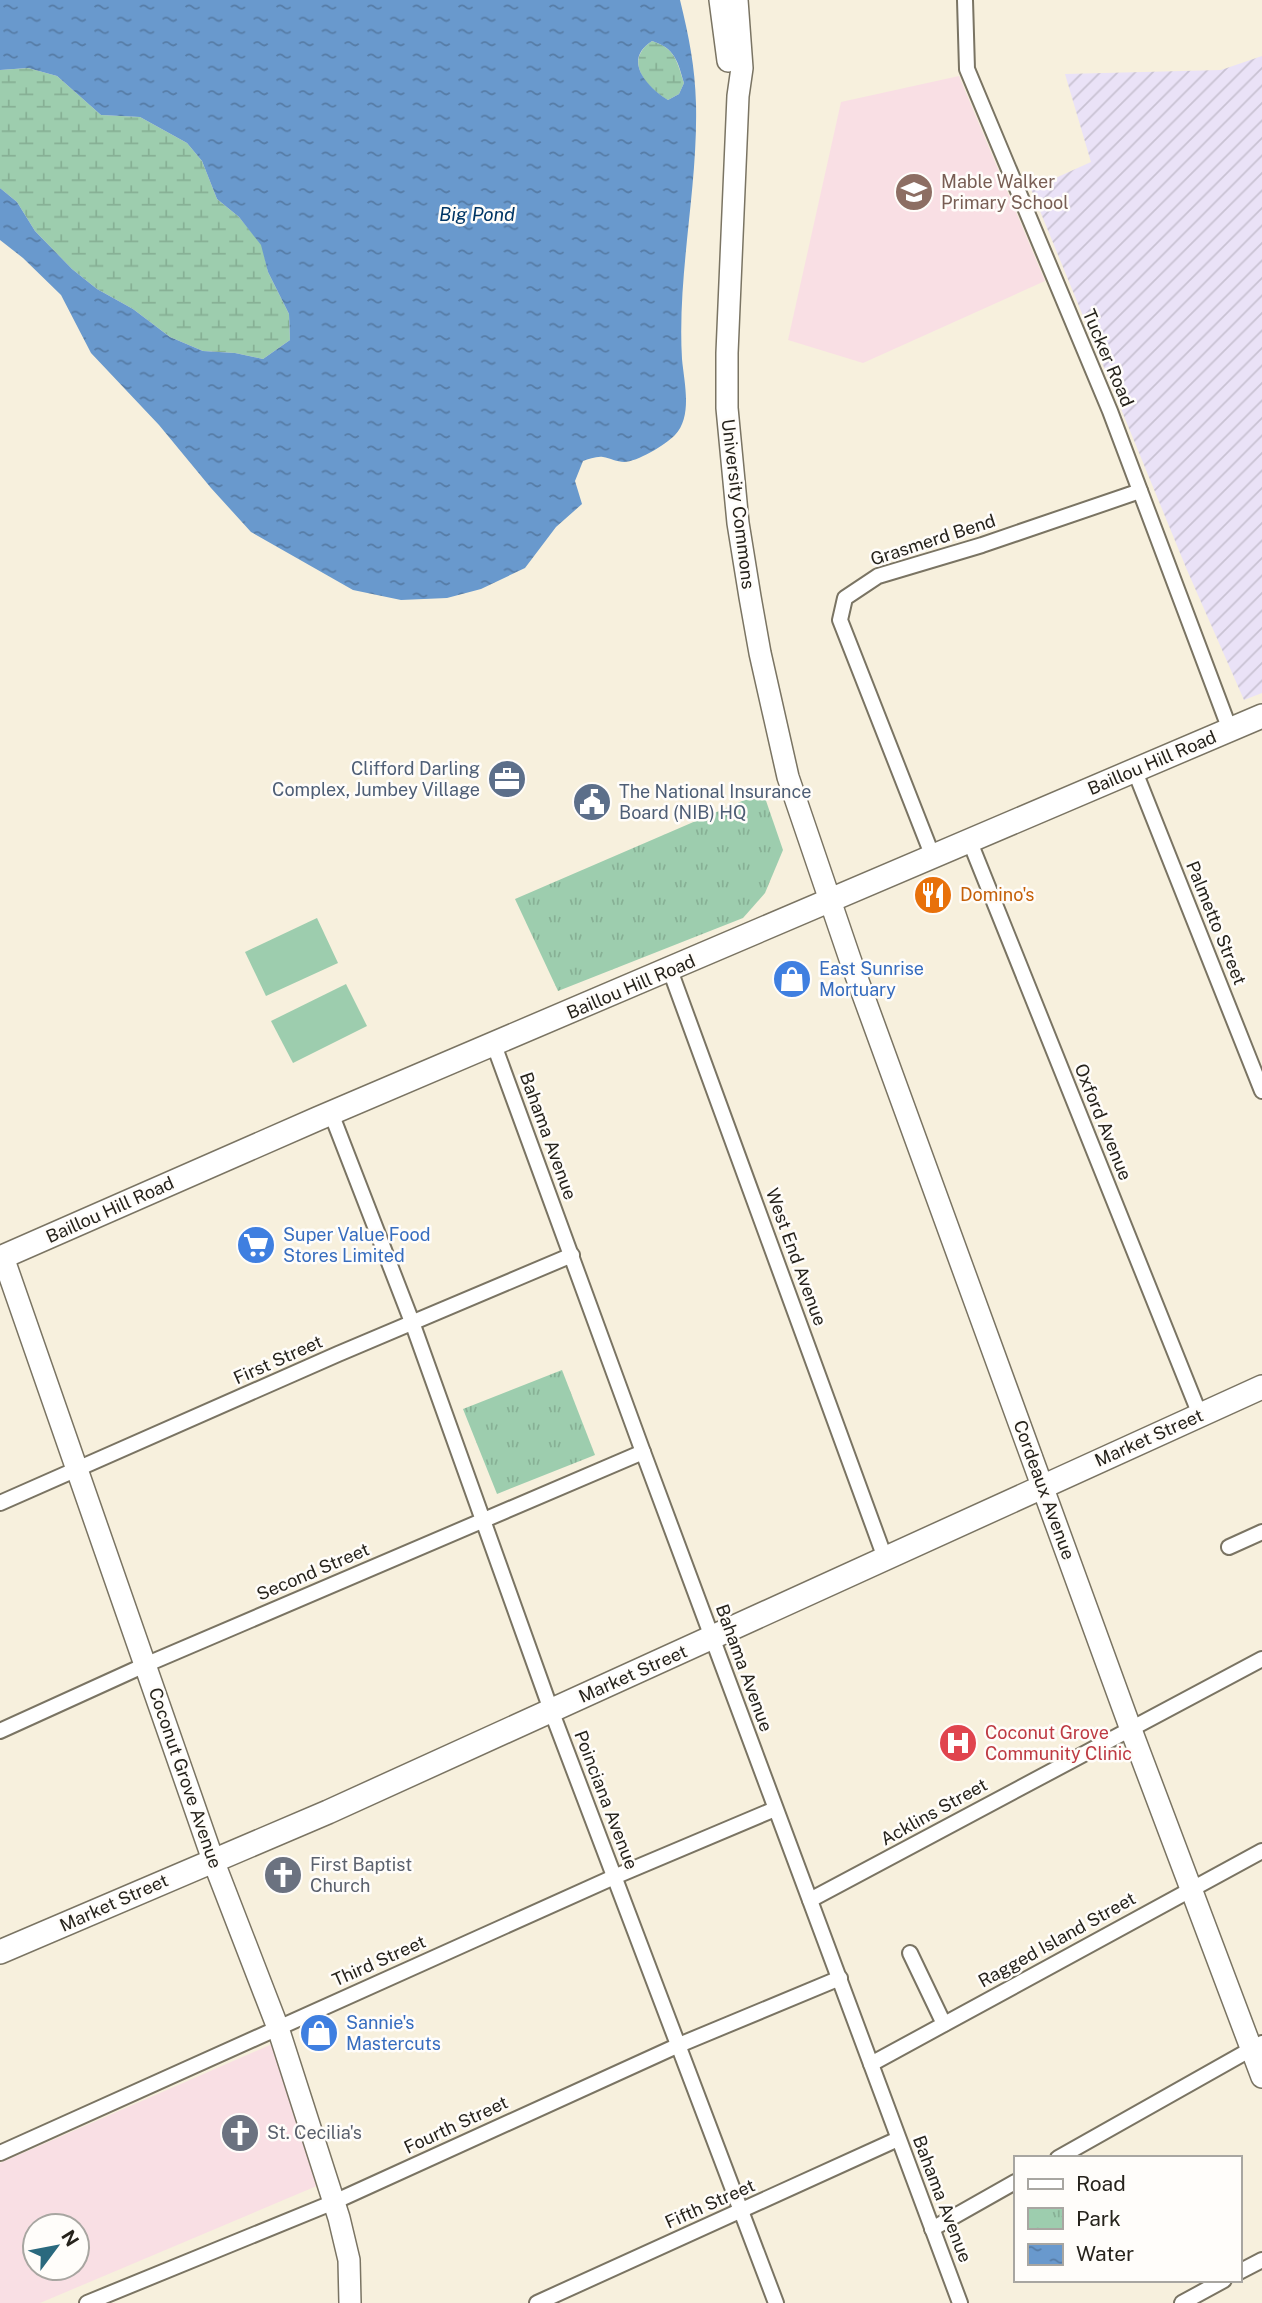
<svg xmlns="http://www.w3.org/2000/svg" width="1262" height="2303" font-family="'Public Sans',sans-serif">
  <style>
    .industrial { fill: url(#industrial-furrows) }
    .education { fill: #f9dfe4; fill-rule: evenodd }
    .green { fill: #9dcdae }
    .wetland { fill: url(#wetland-marsh) }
    .park { fill: url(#park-tufts) }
    .water { fill: url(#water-ripples); fill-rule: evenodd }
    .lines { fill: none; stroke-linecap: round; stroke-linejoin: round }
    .street-casing { stroke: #7a7463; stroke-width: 18 }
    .secondary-casing { stroke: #7a7463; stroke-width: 24 }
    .primary-casing { stroke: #7a7463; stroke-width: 26 }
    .street { stroke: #fff; stroke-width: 14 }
    .secondary { stroke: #fff; stroke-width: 21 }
    .primary { stroke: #fff; stroke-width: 23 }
    .labels { text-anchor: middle; stroke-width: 5; stroke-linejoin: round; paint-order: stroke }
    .education-label { font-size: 18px; fill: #785e54; stroke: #fffdfa; text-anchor: start }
    .street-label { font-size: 18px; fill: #26231c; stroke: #fffdfa }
    .service-label { font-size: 18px; fill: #4e5e75; stroke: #fffdfa; text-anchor: end }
    .food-label { font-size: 18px; fill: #c56008; stroke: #fffdfa; text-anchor: start }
    .shop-label { font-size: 18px; fill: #366cbe; stroke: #fffdfa; text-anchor: start }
    .health-label { font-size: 18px; fill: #be3a42; stroke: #fffdfa; text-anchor: start }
    .worship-label { font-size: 18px; fill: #5b616d; stroke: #fffdfa; text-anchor: start }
    .water-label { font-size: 19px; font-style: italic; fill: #003666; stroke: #fffdfa }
  </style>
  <defs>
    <pattern id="industrial-furrows" width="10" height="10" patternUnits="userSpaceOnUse" patternTransform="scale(1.75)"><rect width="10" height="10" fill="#eae2f7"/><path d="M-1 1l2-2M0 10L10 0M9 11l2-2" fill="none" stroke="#c9c2d3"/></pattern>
    <pattern id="wetland-marsh" width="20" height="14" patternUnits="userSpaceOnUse" patternTransform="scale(1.75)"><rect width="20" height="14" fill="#9dcdae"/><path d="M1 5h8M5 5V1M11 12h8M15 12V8" fill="none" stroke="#87b095"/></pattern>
    <pattern id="park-tufts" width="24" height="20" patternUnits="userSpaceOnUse" patternTransform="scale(1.75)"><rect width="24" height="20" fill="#9dcdae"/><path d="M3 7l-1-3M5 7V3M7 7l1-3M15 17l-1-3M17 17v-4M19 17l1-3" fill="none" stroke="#87b095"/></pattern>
    <pattern id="water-ripples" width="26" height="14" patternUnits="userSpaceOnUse" patternTransform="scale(1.75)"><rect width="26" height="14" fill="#6999cd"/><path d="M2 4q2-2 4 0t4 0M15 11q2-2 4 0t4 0" fill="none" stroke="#567ca6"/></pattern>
  </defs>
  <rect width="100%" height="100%" fill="#f7f0dd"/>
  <path class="industrial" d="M 1262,56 L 1262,693 L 1244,700 L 1187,570 L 1031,189 L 1091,162 L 1065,74 L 1221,70 Z"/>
  <g class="education">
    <path d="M 959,76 L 1045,281 L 863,363 L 788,340 L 841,102 Z"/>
    <path d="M 272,2044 L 319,2185 L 40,2303 L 0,2303 L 0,2163 ZM 35,2226 L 77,2226 L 77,2268 L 35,2268 Z"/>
  </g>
  <g class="green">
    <path d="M 317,918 L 338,963 L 266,996 L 245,952 Z"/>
    <path d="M 346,984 L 367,1026 L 293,1063 L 271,1021 Z"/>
  </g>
  <g class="wetland">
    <path d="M 652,41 C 675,48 677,61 684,83 L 679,94 L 668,100 C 646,87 623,60 652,41 Z"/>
    <path d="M 28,68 L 57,76 L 101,115 L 140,117 L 187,143 L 202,161 L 217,199 L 239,217 L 262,245 L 268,272 L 289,314 L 290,340 L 263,359 L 235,353 L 203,351 L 170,337 L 133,309 L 97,289 L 72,269 L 35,231 L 17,202 L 0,188 L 0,70 Z"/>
  </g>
  <g class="park">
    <path d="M 763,792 L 783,850 L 765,893 L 743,918 L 558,991 L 515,899 Z"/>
    <path d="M 562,1370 L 595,1455 L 497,1494 L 463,1409 Z"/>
  </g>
  <path class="water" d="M 0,0 L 680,0 C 689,37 695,66 696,104 C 698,189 677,274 682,359 C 684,382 693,416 675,435 C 665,445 637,462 624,462 C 617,462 610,458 603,457 C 597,456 589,459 583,461 L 575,481 L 582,504 L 556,527 L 525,568 L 481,589 L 447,598 L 401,600 L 353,590 L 251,532 L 211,488 L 159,425 L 91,353 L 61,295 L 23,258 L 0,240 L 0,188 L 17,202 L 35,231 L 72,269 L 97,289 L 133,309 L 170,337 L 203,351 L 235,353 L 263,359 L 290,340 L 289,314 L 268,272 L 261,245 L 239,217 L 217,199 L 202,161 L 187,143 L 140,117 L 101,115 L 57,76 L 28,68 L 0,70 ZM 652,41 C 675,48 678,62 684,83 L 679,94 L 668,100 C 647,87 622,60 652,41 Z"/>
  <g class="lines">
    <defs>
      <g id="street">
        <path d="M 965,0 L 967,69 L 1110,411 L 1230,730"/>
        <path d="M 1134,769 L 1262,1091"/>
        <path d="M 970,842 L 1200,1415"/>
        <path d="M 933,857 L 840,620 L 845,598 L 878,576 L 982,545 L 1140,491"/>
        <path d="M 670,970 L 885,1558"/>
        <path d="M 494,1045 L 643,1452 L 960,2303"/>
        <path d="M 331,1113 L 412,1322 L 551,1710 L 776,2303"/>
        <path d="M 0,1503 L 338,1354 L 572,1255"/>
        <path d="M 1229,1547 L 1262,1532"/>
        <path d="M 0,1731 L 145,1665 L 643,1452"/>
        <path d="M 810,1900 L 1262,1659"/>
        <path d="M 910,1953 L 944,2024"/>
        <path d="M 871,2064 L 1262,1851"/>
        <path d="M 0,2153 L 614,1877 L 775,1809"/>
        <path d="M 1058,2158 L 1262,2043"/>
        <path d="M 932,2229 L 1015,2182"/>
        <path d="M 1239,2272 L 1262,2260"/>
        <path d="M 87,2303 L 334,2202 L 679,2045 L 840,1978"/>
        <path d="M 537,2303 L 898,2139"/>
        <path d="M 1182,2303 L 1224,2280"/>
      </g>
      <g id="secondary">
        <path d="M 720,0 L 728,61"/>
        <path d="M 737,0 L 742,68 L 738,96 L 727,353 L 727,408 L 738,523 L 750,597 L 760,653 L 788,777 L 850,959 L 1130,1727 L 1262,2077"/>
        <path d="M 3,1257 L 213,1860 L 278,2028 L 339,2218 L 349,2260 L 350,2303"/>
      </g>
      <g id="primary">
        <path d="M 0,1258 L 317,1119 L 1262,716"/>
        <path d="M 0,1952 L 328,1812 L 1262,1387"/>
      </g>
    </defs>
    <use href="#street" class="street-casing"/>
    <use href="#secondary" class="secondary-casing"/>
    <use href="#primary" class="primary-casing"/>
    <use href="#street" class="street"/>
    <use href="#secondary" class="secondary"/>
    <use href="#primary" class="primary"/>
  </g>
  <defs>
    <symbol id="school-disc" viewBox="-11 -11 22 22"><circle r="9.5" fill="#8d6e63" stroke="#fffdfa"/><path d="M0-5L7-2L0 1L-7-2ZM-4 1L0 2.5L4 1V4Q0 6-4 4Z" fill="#fff"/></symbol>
    <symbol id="office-disc" viewBox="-11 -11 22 22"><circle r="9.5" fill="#5c6f8a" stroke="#fffdfa"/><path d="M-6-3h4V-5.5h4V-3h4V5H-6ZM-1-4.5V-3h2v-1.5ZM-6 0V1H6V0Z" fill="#fff"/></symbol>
    <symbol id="civic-disc" viewBox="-11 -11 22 22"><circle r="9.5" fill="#5c6f8a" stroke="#fffdfa"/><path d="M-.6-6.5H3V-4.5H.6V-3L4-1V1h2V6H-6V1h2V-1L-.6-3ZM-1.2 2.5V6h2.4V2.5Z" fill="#fff"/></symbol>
    <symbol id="restaurant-disc" viewBox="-11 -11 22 22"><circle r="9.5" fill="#e8710a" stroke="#fffdfa"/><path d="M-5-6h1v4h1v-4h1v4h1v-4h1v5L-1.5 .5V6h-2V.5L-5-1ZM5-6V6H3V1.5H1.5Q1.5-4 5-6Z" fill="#fff"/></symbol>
    <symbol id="shop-disc" viewBox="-11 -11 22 22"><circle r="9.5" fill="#3f7fe0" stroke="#fffdfa"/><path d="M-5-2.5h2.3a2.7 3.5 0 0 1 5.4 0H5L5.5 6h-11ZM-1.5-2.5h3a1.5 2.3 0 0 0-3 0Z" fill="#fff"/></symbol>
    <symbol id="supermarket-disc" viewBox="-11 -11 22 22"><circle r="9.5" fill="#3f7fe0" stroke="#fffdfa"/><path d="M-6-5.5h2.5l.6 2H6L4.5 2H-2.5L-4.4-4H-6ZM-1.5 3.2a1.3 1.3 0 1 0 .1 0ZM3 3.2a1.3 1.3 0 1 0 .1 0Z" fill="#fff"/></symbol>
    <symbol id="hospital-disc" viewBox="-11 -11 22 22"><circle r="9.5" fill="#e0444e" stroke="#fffdfa"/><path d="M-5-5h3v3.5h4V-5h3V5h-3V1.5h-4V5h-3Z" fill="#fff"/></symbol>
    <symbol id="church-disc" viewBox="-11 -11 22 22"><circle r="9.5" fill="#6b7280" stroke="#fffdfa"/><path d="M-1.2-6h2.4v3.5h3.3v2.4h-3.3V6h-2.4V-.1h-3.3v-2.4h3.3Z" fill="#fff"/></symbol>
  </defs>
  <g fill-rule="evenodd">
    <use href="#school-disc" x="892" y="170" width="44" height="44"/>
    <use href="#office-disc" x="485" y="757" width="44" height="44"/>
    <use href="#civic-disc" x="570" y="780" width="44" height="44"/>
    <use href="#restaurant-disc" x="911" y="873" width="44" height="44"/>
    <use href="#shop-disc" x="770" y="957" width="44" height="44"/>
    <use href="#supermarket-disc" x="234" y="1223" width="44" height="44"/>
    <use href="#hospital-disc" x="936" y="1721" width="44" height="44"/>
    <use href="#church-disc" x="261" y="1853" width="44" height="44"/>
    <use href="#shop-disc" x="297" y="2011" width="44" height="44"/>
    <use href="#church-disc" x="218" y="2111" width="44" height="44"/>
  </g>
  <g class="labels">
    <g class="education-label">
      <text x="941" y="188">Mable Walker<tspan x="941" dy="21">Primary School</tspan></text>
    </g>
    <g class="street-label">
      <text transform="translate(1108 358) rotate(67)" y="6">Tucker Road</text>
      <text transform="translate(738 504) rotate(83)" y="6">University Commons</text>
      <text transform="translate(933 540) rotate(-18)" y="6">Grasmerd Bend</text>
      <text transform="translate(1152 763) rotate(-23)" y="6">Baillou Hill Road</text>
      <text transform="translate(1216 923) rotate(68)" y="6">Palmetto Street</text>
      <text transform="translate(631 987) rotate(-23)" y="6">Baillou Hill Road</text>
      <text transform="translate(1103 1122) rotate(68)" y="6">Oxford Avenue</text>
      <text transform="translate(548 1136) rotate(70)" y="6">Bahama Avenue</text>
      <text transform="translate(110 1210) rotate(-24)" y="6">Baillou Hill Road</text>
      <text transform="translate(796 1257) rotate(70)" y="6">West End Avenue</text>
      <text transform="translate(278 1360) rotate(-24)" y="6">First Street</text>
      <text transform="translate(1149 1438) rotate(-24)" y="6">Market Street</text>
      <text transform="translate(1044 1490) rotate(70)" y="6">Cordeaux Avenue</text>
      <text transform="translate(313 1572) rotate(-23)" y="6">Second Street</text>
      <text transform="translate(744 1668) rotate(70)" y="6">Bahama Avenue</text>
      <text transform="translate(633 1674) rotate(-24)" y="6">Market Street</text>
      <text transform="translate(185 1778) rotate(71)" y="6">Coconut Grove Avenue</text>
      <text transform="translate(606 1800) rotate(69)" y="6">Poinciana Avenue</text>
      <text transform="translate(934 1812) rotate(-29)" y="6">Acklins Street</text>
      <text transform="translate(114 1903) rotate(-24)" y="6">Market Street</text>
      <text transform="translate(1057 1940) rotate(-29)" y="6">Ragged Island Street</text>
      <text transform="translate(379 1961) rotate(-24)" y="6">Third Street</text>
      <text transform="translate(456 2125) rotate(-25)" y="6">Fourth Street</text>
      <text transform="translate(942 2199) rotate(69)" y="6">Bahama Avenue</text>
      <text transform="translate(710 2204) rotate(-24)" y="6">Fifth Street</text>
    </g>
    <g class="service-label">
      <text x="480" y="775">Clifford Darling<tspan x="480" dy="21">Complex, Jumbey Village</tspan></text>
      <text x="619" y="798" text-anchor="start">The National Insurance<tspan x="619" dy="21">Board (NIB) HQ</tspan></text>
    </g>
    <g class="food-label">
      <text x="960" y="901">Domino's</text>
    </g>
    <g class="shop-label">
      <text x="819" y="975">East Sunrise<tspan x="819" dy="21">Mortuary</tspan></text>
      <text x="283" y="1241">Super Value Food<tspan x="283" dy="21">Stores Limited</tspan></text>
      <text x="346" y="2029">Sannie's<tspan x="346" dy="21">Mastercuts</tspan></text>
    </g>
    <g class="health-label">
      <text x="985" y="1739">Coconut Grove<tspan x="985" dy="21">Community Clinic</tspan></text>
    </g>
    <g class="worship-label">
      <text x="310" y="1871">First Baptist<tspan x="310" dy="21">Church</tspan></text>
      <text x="267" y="2139">St. Cecilia's</text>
    </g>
    <g class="water-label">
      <text x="477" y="221">Big Pond</text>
    </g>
  </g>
  <rect x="1014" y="2156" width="228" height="126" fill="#fffdfa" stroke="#a8a6a1" stroke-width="2"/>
  <rect x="1028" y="2179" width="35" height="10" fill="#ffffff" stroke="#a8a6a1" stroke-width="2"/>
  <text x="1076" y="2191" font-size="21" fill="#26231c">Road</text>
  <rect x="1028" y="2208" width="35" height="21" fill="url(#park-tufts)" stroke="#a8a6a1" stroke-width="2"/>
  <text x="1076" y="2226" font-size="21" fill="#26231c">Park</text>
  <rect x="1028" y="2244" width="35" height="21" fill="url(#water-ripples)" stroke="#a8a6a1" stroke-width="2"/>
  <text x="1076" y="2261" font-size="21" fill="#26231c">Water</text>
  <g transform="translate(56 2247) rotate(58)"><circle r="33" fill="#fffdfa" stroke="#a8a6a1" stroke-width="2"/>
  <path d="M0-5L12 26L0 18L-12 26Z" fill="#2a697e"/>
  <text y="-10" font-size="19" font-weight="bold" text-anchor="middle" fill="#26231c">N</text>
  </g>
</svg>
